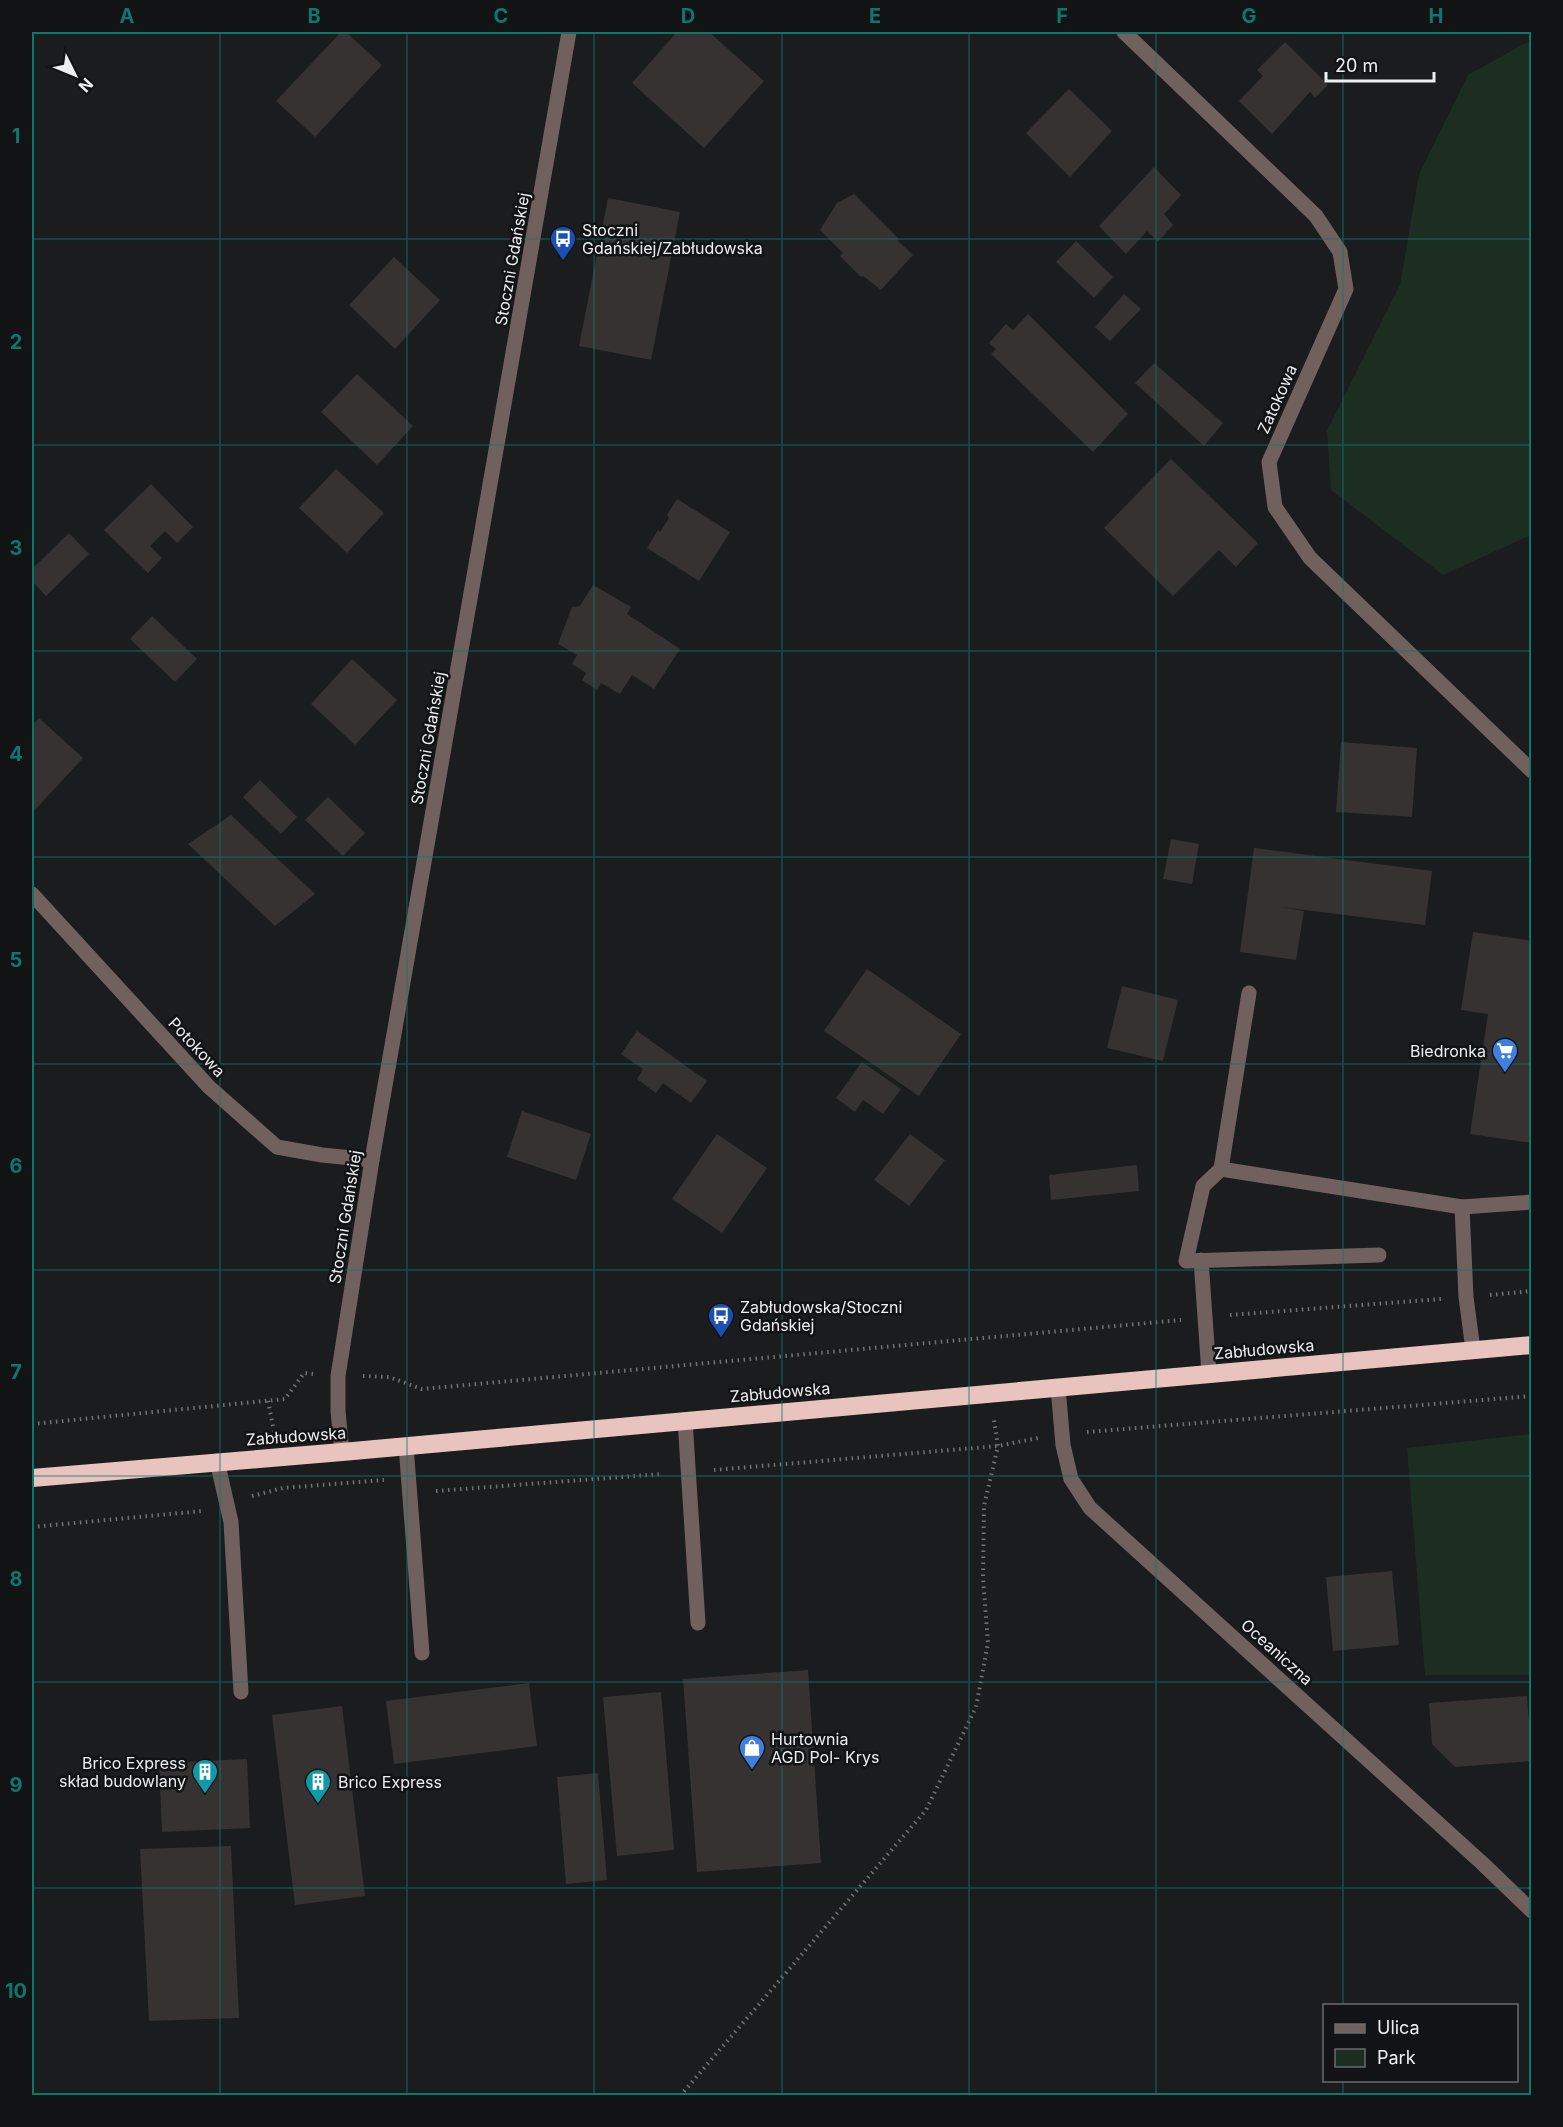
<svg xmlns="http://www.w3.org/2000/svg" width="1563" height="2127" font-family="Inter,sans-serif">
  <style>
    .green { fill: #1c2e22 }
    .building { fill: #353231 }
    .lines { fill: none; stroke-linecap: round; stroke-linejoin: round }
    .path { stroke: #727375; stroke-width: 4; stroke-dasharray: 1.5 4.5; stroke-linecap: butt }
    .minor { stroke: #70615f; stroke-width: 15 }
    .highway { stroke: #e9c3bd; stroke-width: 18 }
    .grid { fill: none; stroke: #0f766e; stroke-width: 1.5; stroke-opacity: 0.55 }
    .labels { text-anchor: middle; stroke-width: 5; stroke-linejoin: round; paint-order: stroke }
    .poi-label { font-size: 16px; fill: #edeef0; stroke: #111315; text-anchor: start }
    .street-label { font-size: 16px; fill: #edeef0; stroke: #111315 }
    .neatline { fill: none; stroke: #0f766e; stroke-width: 2 }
    .grid-label { font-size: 20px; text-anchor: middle; font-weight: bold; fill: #0f766e }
  </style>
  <rect width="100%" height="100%" fill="#1a1c1e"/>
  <g class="green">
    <path d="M 1531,40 L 1531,535 L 1443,575 L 1331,490 L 1327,431 L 1400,285 L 1419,174 L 1468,75 Z"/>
    <path d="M 1531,1434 L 1531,1675 L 1425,1675 L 1407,1448 Z"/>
  </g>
  <g class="building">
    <path d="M 341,32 L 346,32 L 382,65 L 315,137 L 276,101 Z"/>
    <path d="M 677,32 L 709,32 L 764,81 L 704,148 L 632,83 Z"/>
    <path d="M 1285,42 L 1328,85 L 1315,98 L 1310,92 L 1272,134 L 1239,101 L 1263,76 L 1257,70 Z"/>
    <path d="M 1069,89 L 1112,131 L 1070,177 L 1026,133 Z"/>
    <path d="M 1154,167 L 1181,195 L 1164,214 L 1173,225 L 1158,242 L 1147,231 L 1126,254 L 1099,226 Z"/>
    <path d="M 854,194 L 899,239 L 898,241 L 913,255 L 881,290 L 863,276 L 861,277 L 840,256 L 843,253 L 820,230 L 837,203 Z"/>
    <path d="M 608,198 L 680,212 L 651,360 L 579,346 Z"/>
    <path d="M 1076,241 L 1113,277 L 1094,298 L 1056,262 Z"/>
    <path d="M 394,257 L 440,300 L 395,349 L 349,305 Z"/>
    <path d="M 1124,294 L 1141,309 L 1110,341 L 1095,327 Z"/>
    <path d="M 1028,314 L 1128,414 L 1093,452 L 991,354 L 996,349 L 989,343 L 1006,324 L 1013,330 Z"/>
    <path d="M 1154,363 L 1223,423 L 1204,446 L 1135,383 Z"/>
    <path d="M 357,374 L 413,426 L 377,465 L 321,412 Z"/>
    <path d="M 1171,459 L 1258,543 L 1236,567 L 1219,550 L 1173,596 L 1104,528 Z"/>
    <path d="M 336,469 L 384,513 L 347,553 L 299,508 Z"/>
    <path d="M 151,484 L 193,527 L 177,543 L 165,531 L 150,546 L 162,558 L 148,573 L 104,530 Z"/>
    <path d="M 677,499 L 730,532 L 699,581 L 647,548 L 658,530 L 660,532 L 669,518 L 667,515 Z"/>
    <path d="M 69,533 L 89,554 L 46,596 L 32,581 L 32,569 Z"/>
    <path d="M 593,585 L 631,607 L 627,614 L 680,649 L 654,689 L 632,675 L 620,694 L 601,683 L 597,690 L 582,680 L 586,673 L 572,664 L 577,655 L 558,644 L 572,607 L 580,606 Z"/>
    <path d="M 152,616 L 197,659 L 175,682 L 130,639 Z"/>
    <path d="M 352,659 L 397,700 L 355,745 L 311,704 Z"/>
    <path d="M 39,718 L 83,758 L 32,813 L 32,726 Z"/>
    <path d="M 1341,742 L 1417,748 L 1412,817 L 1336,812 Z"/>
    <path d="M 260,780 L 297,817 L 281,834 L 243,797 Z"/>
    <path d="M 328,797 L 365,833 L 343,856 L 305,820 Z"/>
    <path d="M 231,815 L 315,894 L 275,926 L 188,844 Z"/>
    <path d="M 1171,839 L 1199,844 L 1192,884 L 1163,879 Z"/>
    <path d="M 1254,848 L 1432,871 L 1425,925 L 1281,907 L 1304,911 L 1296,960 L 1240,952 Z"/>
    <path d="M 1473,932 L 1532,941 L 1532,1143 L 1470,1134 L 1488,1014 L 1461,1010 Z"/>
    <path d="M 867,969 L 961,1034 L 919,1096 L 824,1031 Z"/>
    <path d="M 1122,986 L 1178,1000 L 1163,1061 L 1107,1048 Z"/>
    <path d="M 637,1031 L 707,1081 L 691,1103 L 663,1083 L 656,1093 L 637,1079 L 643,1069 L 621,1054 Z"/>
    <path d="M 862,1062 L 901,1089 L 883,1114 L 863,1100 L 855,1112 L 836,1098 Z"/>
    <path d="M 522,1111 L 591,1134 L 576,1180 L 507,1157 Z"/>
    <path d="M 717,1134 L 767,1168 L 722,1233 L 672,1199 Z"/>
    <path d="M 910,1134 L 945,1160 L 909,1206 L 874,1180 Z"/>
    <path d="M 1137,1165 L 1139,1191 L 1051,1200 L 1049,1175 Z"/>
    <path d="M 1392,1571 L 1399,1645 L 1333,1651 L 1326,1577 Z"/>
    <path d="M 808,1670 L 821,1863 L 697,1872 L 683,1679 Z"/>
    <path d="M 529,1683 L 537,1746 L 394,1764 L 386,1701 Z"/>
    <path d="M 661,1692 L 674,1850 L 617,1856 L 603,1697 Z"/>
    <path d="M 1527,1696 L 1532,1761 L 1455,1767 L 1432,1744 L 1429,1703 Z"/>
    <path d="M 342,1706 L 365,1896 L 295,1905 L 272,1715 Z"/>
    <path d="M 247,1759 L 250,1828 L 162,1832 L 159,1763 Z"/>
    <path d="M 598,1773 L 607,1880 L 566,1884 L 557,1777 Z"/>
    <path d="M 231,1846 L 239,2018 L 149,2021 L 140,1849 Z"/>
  </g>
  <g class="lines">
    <g class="path">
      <path d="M 1490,1295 L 1532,1291"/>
      <path d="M 1230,1315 L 1441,1299"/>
      <path d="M 363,1376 L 389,1377 L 422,1389 L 1181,1320"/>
      <path d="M 268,1401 L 274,1431"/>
      <path d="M 32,1424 L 285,1399 L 304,1373 L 313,1374"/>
      <path d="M 1087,1432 L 1532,1396"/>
      <path d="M 714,1470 L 998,1446 L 1038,1438"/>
      <path d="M 436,1491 L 662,1474"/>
      <path d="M 252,1496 L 283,1488 L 384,1480"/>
      <path d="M 32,1527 L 202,1511"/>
      <path d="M 680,2096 L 926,1810 L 976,1707 L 988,1643 L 983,1578 L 984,1506 L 998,1446 L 994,1420"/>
    </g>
    <g class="minor">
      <path d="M 1124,32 L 1316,216 L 1340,252 L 1346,289 L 1269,462 L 1275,507 L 1310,558 L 1532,771"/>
      <path d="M 32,894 L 209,1087 L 277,1147 L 322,1155 L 372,1160"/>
      <path d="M 1249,993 L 1221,1169 L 1462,1207"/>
      <path d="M 1221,1169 L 1203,1186 L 1186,1261 L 1379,1255"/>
      <path d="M 1201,1260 L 1209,1374"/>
      <path d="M 1473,1350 L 1466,1297 L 1462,1207 L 1532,1202"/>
      <path d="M 1058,1387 L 1063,1445 L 1071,1479 L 1090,1508 L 1482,1863 L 1532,1911"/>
      <path d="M 685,1420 L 698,1623"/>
      <path d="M 406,1446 L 422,1653"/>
      <path d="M 342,1452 L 338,1411 L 338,1376 L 372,1160 L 569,32"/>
      <path d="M 217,1461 L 231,1522 L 241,1692"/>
    </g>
    <path class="highway" d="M 32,1478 L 342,1452 L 1532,1345"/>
  </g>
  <path class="grid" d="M 220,32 L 220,2096M 407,32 L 407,2096M 594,32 L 594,2096M 782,32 L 782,2096M 969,32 L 969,2096M 1156,32 L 1156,2096M 1343,32 L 1343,2006M 32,239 L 1532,239M 32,445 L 1532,445M 32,651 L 1532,651M 32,857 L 1532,857M 32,1064 L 1532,1064M 32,1270 L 1532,1270M 32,1476 L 1532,1476M 32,1682 L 1532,1682M 32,1888 L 1532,1888M 1343,2080 L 1343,2096"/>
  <defs>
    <symbol id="bus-pin" viewBox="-11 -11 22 30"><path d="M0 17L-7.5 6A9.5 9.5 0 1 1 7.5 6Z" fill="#1a4fb4" stroke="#111315"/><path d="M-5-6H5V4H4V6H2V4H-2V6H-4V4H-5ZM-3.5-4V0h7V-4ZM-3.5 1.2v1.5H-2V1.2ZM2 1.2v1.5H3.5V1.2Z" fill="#fff"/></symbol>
    <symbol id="supermarket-pin" viewBox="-11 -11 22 30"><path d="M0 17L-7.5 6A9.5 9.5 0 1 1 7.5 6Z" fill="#3f7fe0" stroke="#111315"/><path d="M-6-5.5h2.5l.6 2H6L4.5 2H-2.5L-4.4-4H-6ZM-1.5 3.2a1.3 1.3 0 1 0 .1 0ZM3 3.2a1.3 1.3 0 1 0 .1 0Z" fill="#fff"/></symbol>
    <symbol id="shop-pin" viewBox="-11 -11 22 30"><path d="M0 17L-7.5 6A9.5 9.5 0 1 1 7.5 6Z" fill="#3f7fe0" stroke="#111315"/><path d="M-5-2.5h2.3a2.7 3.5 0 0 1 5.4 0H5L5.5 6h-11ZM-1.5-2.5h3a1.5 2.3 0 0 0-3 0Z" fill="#fff"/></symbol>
    <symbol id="building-pin" viewBox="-11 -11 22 30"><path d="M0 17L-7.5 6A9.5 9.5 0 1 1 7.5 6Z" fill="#0f9aa8" stroke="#111315"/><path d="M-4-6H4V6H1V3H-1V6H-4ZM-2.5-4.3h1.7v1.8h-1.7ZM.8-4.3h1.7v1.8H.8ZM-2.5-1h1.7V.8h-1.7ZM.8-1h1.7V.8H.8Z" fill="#fff"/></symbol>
  </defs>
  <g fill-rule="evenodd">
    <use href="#bus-pin" x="548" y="224" width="30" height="40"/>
    <use href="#supermarket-pin" x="1490" y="1036" width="30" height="40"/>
    <use href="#bus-pin" x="706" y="1301" width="30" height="40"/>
    <use href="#shop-pin" x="737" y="1733" width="30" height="40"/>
    <use href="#building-pin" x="190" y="1757" width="30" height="40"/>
    <use href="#building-pin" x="303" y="1767" width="30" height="40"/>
  </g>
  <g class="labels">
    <g class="poi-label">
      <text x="582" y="236">Stoczni<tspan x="582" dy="18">Gdańskiej/Zabłudowska</tspan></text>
      <text x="1486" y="1057" text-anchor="end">Biedronka</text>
      <text x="740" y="1313">Zabłudowska/Stoczni<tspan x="740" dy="18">Gdańskiej</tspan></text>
      <text x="771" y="1745">Hurtownia<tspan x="771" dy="18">AGD Pol- Krys</tspan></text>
      <text x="186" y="1769" text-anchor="end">Brico Express<tspan x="186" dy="18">skład budowlany</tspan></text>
      <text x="338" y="1788">Brico Express</text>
    </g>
    <g class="street-label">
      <text transform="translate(512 259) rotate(-80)" y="6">Stoczni Gdańskiej</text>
      <text transform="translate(1277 399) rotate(-66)" y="6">Zatokowa</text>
      <text transform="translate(428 738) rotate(-80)" y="6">Stoczni Gdańskiej</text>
      <text transform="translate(197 1047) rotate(47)" y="6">Potokowa</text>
      <text transform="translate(345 1217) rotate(-81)" y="6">Stoczni Gdańskiej</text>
      <text transform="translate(1264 1349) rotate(-5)" y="6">Zabłudowska</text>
      <text transform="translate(780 1392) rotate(-5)" y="6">Zabłudowska</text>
      <text transform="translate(296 1436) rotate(-4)" y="6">Zabłudowska</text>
      <text transform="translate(1277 1652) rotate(42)" y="6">Oceaniczna</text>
    </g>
  </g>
  <rect width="1563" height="2127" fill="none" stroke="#111315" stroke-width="66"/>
  <rect x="1323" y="2004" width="195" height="78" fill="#111315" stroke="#696b6d" stroke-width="1.5"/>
  <rect x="1335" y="2024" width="30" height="9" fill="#70615f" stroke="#696b6d" stroke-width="1.5"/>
  <text x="1377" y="2034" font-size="18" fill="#edeef0">Ulica</text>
  <rect x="1335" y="2049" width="30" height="18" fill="#1c2e22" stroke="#696b6d" stroke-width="1.5"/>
  <text x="1377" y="2064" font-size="18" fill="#edeef0">Park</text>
  <g transform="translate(75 75) rotate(133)" stroke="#111315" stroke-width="4.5" paint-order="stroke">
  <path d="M0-4.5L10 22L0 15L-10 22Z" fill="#edeef0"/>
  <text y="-9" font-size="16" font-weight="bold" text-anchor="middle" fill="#edeef0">N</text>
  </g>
  <path d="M1326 72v9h108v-9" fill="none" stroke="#edeef0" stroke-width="3"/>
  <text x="1335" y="72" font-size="18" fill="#edeef0" stroke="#111315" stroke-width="4.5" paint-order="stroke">20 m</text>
  <rect x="33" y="33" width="1497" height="2061" class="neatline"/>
  <g class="grid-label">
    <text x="127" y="23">A</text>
    <text x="314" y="23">B</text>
    <text x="501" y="23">C</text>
    <text x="688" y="23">D</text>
    <text x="875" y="23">E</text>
    <text x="1062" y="23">F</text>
    <text x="1249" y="23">G</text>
    <text x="1436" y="23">H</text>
    <text x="16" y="143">1</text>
    <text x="16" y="349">2</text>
    <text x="16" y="555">3</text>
    <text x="16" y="761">4</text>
    <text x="16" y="967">5</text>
    <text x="16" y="1173">6</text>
    <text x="16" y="1379">7</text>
    <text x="16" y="1586">8</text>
    <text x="16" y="1792">9</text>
    <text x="16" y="1998">10</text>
  </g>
</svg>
